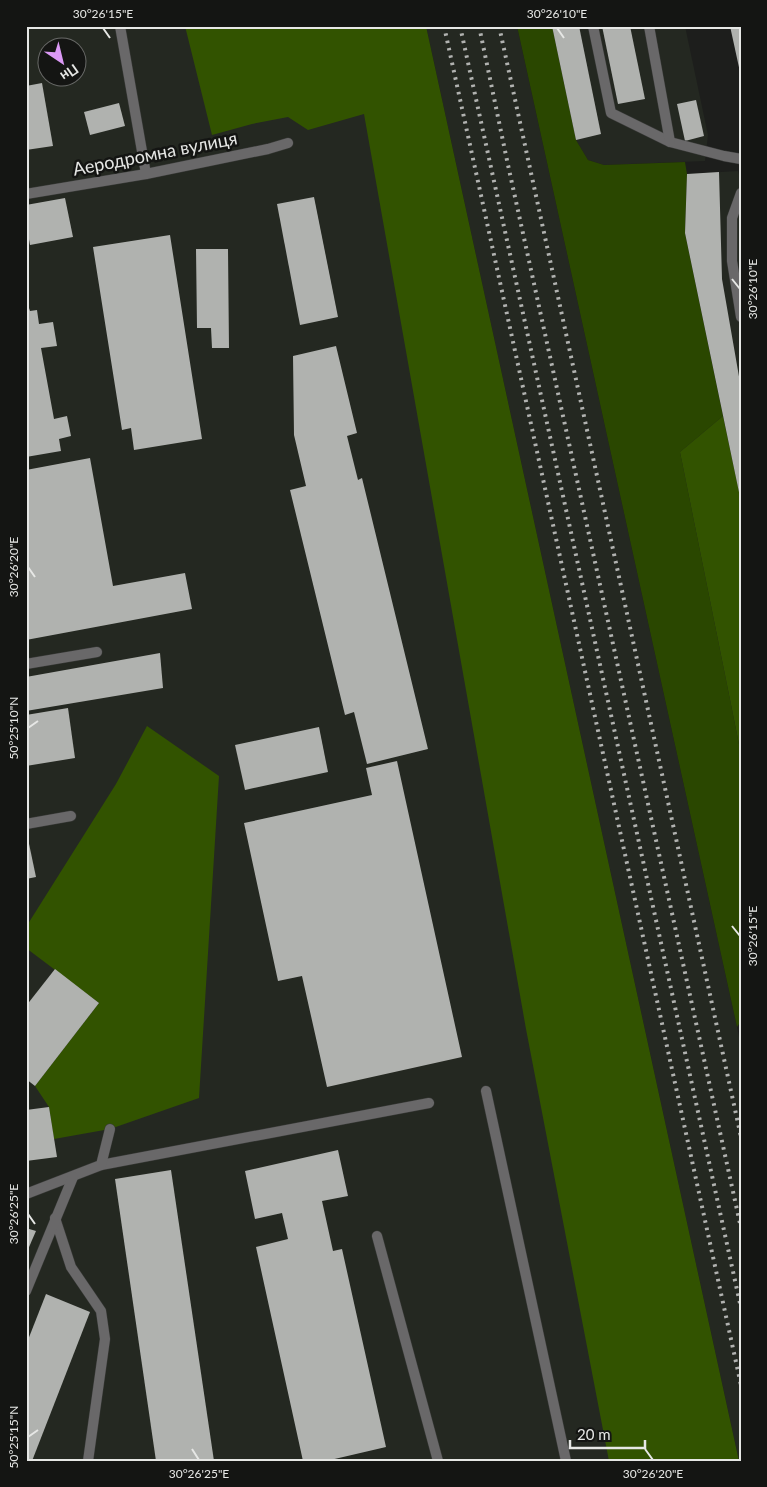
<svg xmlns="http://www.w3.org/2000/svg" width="767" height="1487" font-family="Lato,sans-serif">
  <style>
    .built { fill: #242821; fill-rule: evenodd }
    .green { fill: #2a4700 }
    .forest { fill: #325300 }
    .building { fill: #b0b2af }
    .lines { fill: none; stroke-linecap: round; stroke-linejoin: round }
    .lane-casing { stroke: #393a38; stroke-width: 11 }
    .street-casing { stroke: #393a38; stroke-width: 11 }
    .lane { stroke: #696869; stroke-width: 10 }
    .street { stroke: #696869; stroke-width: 10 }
    .rail { stroke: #b1b2b0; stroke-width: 4; stroke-dasharray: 2.5 5; stroke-linecap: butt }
    .ticks { fill: none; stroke: #e6e7e5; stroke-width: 2 }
    .labels { text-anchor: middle; stroke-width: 5; stroke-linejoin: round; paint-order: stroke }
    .street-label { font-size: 18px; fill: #e6e7e5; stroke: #141513 }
    .neatline { fill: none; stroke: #e6e7e5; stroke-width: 2 }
    .ticks-label { font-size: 12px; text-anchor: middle; fill: #e6e7e5 }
  </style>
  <rect width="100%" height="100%" fill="#1d1e1c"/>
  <g class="built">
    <path d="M 26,26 L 348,26 L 368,128 L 610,1461 L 26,1461 ZM 48,48 L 78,48 L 78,78 L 48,78 Z"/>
    <path d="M 426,26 L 517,26 L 737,1027 L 741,1046 L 741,1461 L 739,1461 Z"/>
    <path d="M 552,26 L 685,26 L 708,135 L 705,161 L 604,165 L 588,160 L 576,140 Z"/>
    <path d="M 738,171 L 741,182 L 741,501 L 685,233 L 687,174 Z"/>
  </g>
  <path class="green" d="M 517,26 L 552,26 L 576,140 L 588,160 L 604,165 L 685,162 L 687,174 L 685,233 L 723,416 L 680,452 L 741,754 L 741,1021 L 737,1027 Z"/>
  <g class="forest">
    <path d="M 185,26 L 426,26 L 739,1461 L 609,1461 L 526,1029 L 364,114 L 308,130 L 288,117 L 252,124 L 212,135 Z"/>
    <path d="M 723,416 L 741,501 L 741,754 L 680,452 Z"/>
    <path d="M 147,726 L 219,776 L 199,1098 L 110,1129 L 54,1139 L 49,1107 L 35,1086 L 99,1003 L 26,948 L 26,927 L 116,784 Z"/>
  </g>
  <g class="building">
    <path d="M 552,26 L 579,26 L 601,134 L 576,140 Z"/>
    <path d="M 602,26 L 630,26 L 645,99 L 618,104 Z"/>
    <path d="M 730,26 L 741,26 L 741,72 L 740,72 Z"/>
    <path d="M 42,83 L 53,146 L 26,150 L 26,86 Z"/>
    <path d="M 696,100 L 704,136 L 685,141 L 677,104 Z"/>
    <path d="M 119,103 L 125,126 L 90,135 L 84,112 Z"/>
    <path d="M 719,172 L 722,279 L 741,388 L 740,497 L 685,233 L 687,174 Z"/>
    <path d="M 314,197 L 338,317 L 300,325 L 277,204 Z"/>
    <path d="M 65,198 L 73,237 L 30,245 L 26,222 L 26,205 Z"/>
    <path d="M 170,235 L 202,439 L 134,450 L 131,428 L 122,430 L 93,247 Z"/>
    <path d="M 196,249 L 228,249 L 229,348 L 212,348 L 211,328 L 197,328 Z"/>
    <path d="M 26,299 L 30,311 L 37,310 L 39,324 L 53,322 L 57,346 L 41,348 L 54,419 L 67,416 L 71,436 L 59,439 L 61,451 L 26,457 Z"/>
    <path d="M 336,346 L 357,433 L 347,436 L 358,480 L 362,478 L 428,749 L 367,764 L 354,712 L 345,715 L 290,490 L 306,486 L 294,435 L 293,356 Z"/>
    <path d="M 90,458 L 113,586 L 185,573 L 192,609 L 26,640 L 26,470 Z"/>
    <path d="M 160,653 L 163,688 L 26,711 L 26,677 Z"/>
    <path d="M 68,708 L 75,758 L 26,766 L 26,715 Z"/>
    <path d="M 319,727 L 328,772 L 245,790 L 235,745 Z"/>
    <path d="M 397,761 L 462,1057 L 327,1087 L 302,976 L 278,981 L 244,823 L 372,795 L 366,768 Z"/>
    <path d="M 28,839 L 36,877 L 26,879 L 26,840 Z"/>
    <path d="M 55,969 L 99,1003 L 35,1086 L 26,1079 L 26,1006 Z"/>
    <path d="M 49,1107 L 57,1157 L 26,1161 L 26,1110 Z"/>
    <path d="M 338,1150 L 348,1196 L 322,1201 L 333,1251 L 342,1249 L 386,1447 L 326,1461 L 303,1461 L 256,1247 L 288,1239 L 282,1213 L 255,1219 L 245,1171 Z"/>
    <path d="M 171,1170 L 214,1461 L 156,1461 L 115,1179 Z"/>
    <path d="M 26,1228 L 36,1231 L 26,1254 Z"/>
    <path d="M 46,1294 L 90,1312 L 32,1461 L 26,1461 L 26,1345 Z"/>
  </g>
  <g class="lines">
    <defs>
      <g id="lane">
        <path d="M 120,26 L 146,174"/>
        <path d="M 593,26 L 611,113 L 670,142 L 724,156 L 741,159"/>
        <path d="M 649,26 L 670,142"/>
        <path d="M 741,193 L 732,218 L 732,261 L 741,317"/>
        <path d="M 26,664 L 97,652"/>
        <path d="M 26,824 L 71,816"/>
        <path d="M 486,1091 L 566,1461"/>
        <path d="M 101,1165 L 429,1103"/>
        <path d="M 26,1194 L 101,1165 L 110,1129"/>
        <path d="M 55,1218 L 71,1267 L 101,1311 L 105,1339 L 88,1461"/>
        <path d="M 377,1236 L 438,1461"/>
        <path d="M 26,1291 L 73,1177"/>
      </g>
      <path id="street" d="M 26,194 L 146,174 L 268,149 L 288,143"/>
    </defs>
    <use href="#lane" class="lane-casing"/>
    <use href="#street" class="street-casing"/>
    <use href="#lane" class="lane"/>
    <use href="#street" class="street"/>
    <g class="rail">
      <path d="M 444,26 L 741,1385"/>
      <path d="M 460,26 L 741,1308"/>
      <path d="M 479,26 L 508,165 L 741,1228"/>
      <path d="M 499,26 L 741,1137"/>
    </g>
  </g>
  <path class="ticks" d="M 103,28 L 110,38M 557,28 L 564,38M 732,279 L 740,289M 28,567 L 35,577M 28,728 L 38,721M 732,926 L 740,936M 28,1214 L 35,1224M 28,1437 L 38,1430M 192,1449 L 199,1460M 645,1449 L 653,1460"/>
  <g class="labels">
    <g class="street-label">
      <text transform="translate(155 154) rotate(-11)" y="6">Аеродромна вулиця</text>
    </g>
  </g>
  <rect width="767" height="1487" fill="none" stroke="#141513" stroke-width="55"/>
  <g transform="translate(62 62) rotate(145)"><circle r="24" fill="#141513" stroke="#686967"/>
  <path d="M0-4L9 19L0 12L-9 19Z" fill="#db99f5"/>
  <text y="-8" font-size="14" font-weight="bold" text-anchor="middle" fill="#e6e7e5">Пн</text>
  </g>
  <path d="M570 1440v8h75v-8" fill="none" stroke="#e6e7e5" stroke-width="2.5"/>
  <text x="577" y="1440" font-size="15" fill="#e6e7e5" stroke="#141513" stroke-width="4" paint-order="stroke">20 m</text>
  <rect x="28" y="28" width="712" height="1432" class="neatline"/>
  <g class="ticks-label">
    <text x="103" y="18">30°26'15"E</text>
    <text x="557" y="18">30°26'10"E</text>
    <text transform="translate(753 289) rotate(-90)" y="4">30°26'10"E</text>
    <text transform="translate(14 567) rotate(-90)" y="4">30°26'20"E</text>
    <text transform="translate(14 728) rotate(-90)" y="4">50°25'10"N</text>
    <text transform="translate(753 936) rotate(-90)" y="4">30°26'15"E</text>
    <text transform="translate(14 1214) rotate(-90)" y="4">30°26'25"E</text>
    <text transform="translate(14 1437) rotate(-90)" y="4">50°25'15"N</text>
    <text x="199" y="1478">30°26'25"E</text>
    <text x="653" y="1478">30°26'20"E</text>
  </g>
</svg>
